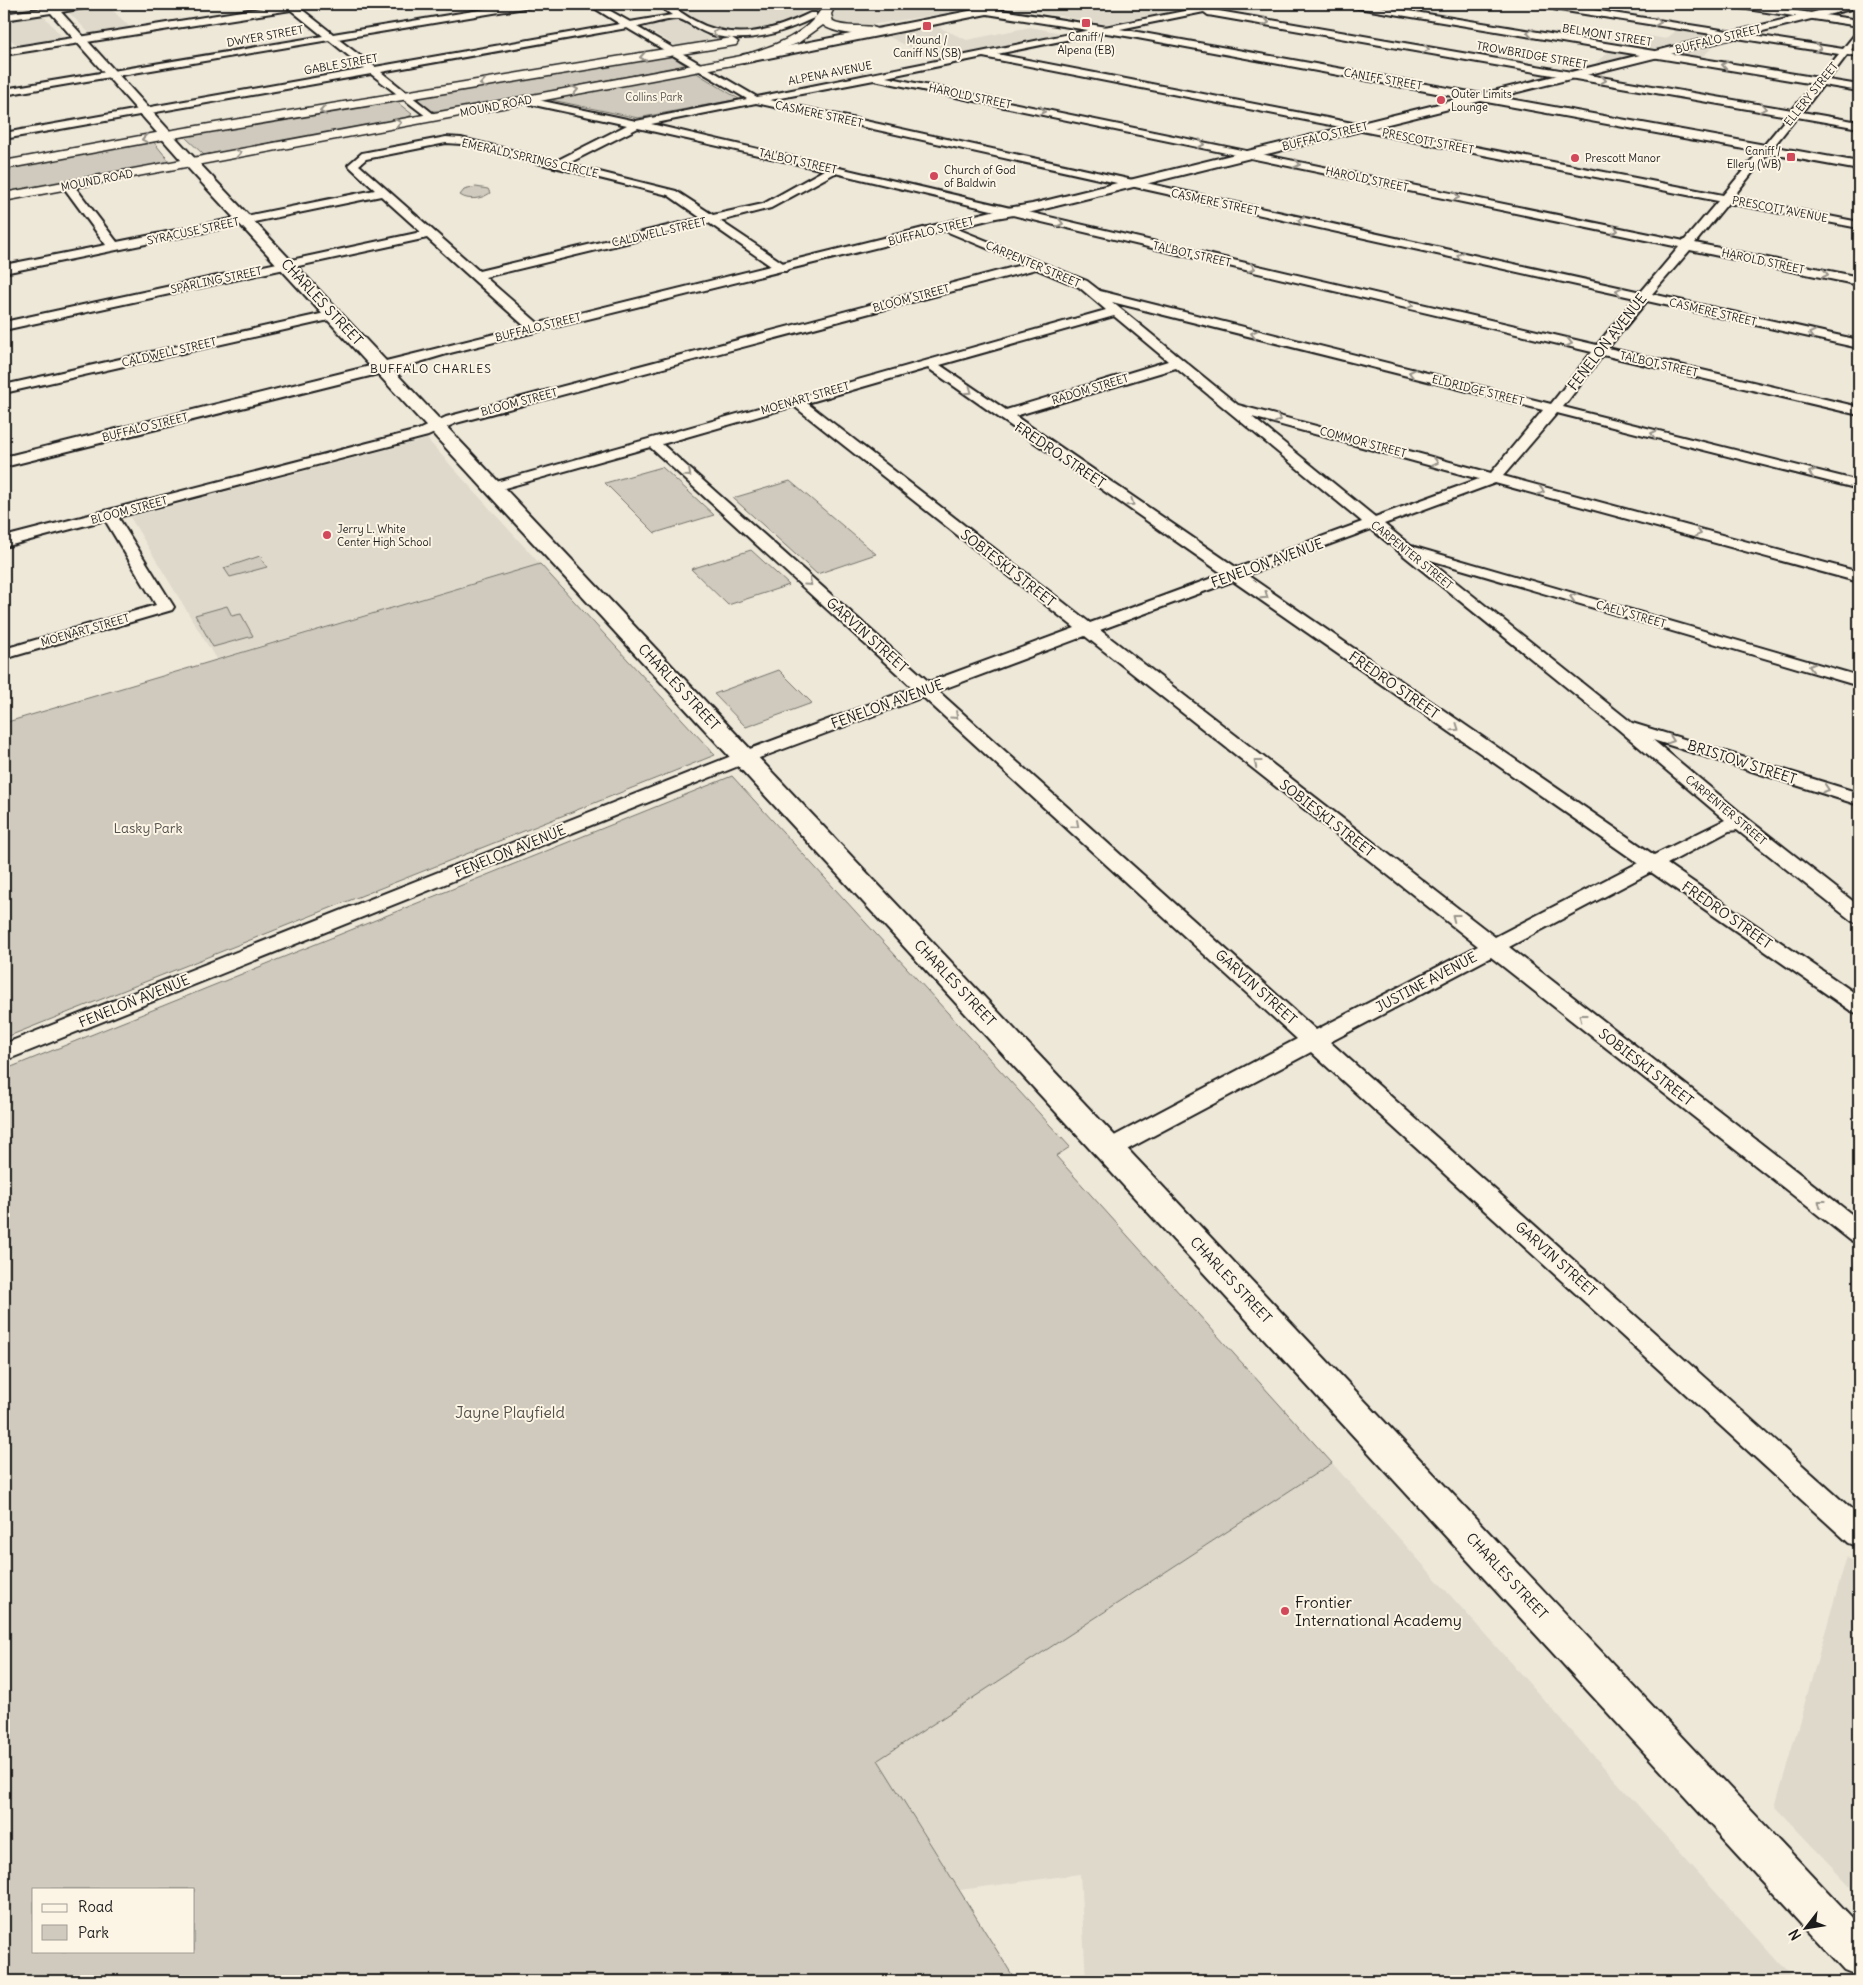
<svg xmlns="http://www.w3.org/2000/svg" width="1863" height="1985" font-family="Delius,sans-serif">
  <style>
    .built { fill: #ded9cb }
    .green { fill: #cfcabd; stroke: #76736c; fill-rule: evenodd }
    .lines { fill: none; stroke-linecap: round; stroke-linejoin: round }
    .minor-casing { stroke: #1c1c1c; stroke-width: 4 }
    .tertiary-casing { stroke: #1c1c1c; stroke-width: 4 }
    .secondary-casing { stroke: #1c1c1c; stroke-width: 3 }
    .minor { fill: #fcf5e5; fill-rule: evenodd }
    .tertiary { fill: #fcf5e5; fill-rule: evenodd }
    .secondary { fill: #fcf5e5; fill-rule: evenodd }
    .oneway { stroke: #97938b }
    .poi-dot { fill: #d1495b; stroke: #fcf5e5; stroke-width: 2 }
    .labels { text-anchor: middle; stroke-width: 4; stroke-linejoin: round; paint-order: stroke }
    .far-street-label { font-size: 11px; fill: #1c1c1c; stroke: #fcf5e5 }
    .far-poi-label { font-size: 11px; fill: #1c1c1c; stroke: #fcf5e5; text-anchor: start }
    .far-park-label { font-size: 11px; fill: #52504c; stroke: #fcf5e5 }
    .far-neighbourhood-label { font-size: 12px; letter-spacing: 1px; fill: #1c1c1c; stroke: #fcf5e5 }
    .street-label { font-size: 14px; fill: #1c1c1c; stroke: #fcf5e5 }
    .park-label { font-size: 14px; fill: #52504c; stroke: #fcf5e5 }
    .near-park-label { font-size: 16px; fill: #52504c; stroke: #fcf5e5 }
    .near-poi-label { font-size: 16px; fill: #1c1c1c; stroke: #fcf5e5; text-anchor: start }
  </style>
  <rect width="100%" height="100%" fill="#eee8d9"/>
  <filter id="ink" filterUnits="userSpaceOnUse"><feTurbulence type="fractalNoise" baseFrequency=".02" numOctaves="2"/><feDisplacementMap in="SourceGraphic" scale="10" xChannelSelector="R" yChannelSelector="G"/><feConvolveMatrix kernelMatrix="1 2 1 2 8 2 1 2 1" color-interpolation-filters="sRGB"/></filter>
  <g filter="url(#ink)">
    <g class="built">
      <path d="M 4,4 L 61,4 L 4,12 Z"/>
      <path d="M 667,4 L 804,4 L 801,14 L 790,23 L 752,34 L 719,33 Z"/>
      <path d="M 837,4 L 951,4 L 959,8 L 953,12 L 851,28 L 832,23 L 831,20 Z"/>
      <path d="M 991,4 L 1209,4 L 1106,24 Z"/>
      <path d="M 107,5 L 131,28 L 90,34 L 67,11 Z"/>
      <path d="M 43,15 L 64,39 L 17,46 L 4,32 L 4,21 Z"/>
      <path d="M 678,20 L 713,40 L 676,46 L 642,26 Z"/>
      <path d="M 936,26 L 967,40 L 1030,27 L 1067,34 L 937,61 L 887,36 Z"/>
      <path d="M 1678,29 L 1737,38 L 1704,46 L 1712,48 L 1701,58 L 1674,54 L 1616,68 L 1596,62 L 1633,33 L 1666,39 Z"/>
      <path d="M 427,439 L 540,564 L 216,659 L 130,517 Z"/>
      <path d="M 1332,1463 L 1795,1981 L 1086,1981 L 1080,1874 L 960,1890 L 878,1760 Z"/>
      <path d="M 1847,1556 L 1859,1567 L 1859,1895 L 1775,1807 Z"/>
    </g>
    <g class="green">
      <path d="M 670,55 L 685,65 L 447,111 L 432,111 L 416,98 Z"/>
      <path d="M 695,72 L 739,99 L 638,118 L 547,99 Z"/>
      <path d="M 394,100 L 412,114 L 407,118 L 385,123 L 204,155 L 184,136 Z"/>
      <path d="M 152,140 L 170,162 L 4,193 L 4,167 Z"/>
      <path d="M 476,187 L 488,189 L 490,193 C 482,199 468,201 460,195 L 464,190 Z"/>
      <path d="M 662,467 L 714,515 L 655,533 L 605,483 Z"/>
      <path d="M 790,481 L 876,554 L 817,574 L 733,498 Z"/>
      <path d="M 751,550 L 789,585 L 728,605 L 691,569 Z"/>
      <path d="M 260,556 L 263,557 L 261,559 L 267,567 L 230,577 L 224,568 Z"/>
      <path d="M 540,564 L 715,755 L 4,1038 L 4,723 Z"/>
      <path d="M 227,606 L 232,616 L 241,614 L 253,636 L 213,647 L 195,615 Z"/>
      <path d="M 779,670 L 812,703 L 746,727 L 714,694 Z"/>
      <path d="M 732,776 L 1070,1147 L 1056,1156 L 1332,1463 L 878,1760 L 1016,1981 L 4,1981 L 4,1070 ZM 34,1889 L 194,1889 L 194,1951 L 34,1951 Z"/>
    </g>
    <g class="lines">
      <defs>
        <g id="minor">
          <path d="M 285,4 L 313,4 L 300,8 L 333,34 L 516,4 L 534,4 L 530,7 L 338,39 L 375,67 L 620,24 L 588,4 L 598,4 L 630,22 L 672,15 L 656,4 C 670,3 681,13 693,20 C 732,42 771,32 810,13 L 816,13 L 816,17 C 783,33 746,45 709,34 C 700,31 687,21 679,19 C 670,18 647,25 637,27 L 757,97 L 1219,4 L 1235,4 L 1213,10 L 1792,110 L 1814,84 L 1352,7 L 1348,4 L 1366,4 L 1819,78 L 1839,54 L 1540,7 L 1536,4 L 1555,4 L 1843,49 L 1856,33 L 1859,32 L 1859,41 L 1851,50 L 1859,52 L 1859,56 L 1847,55 L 1828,80 L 1859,85 L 1859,91 L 1823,85 L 1802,112 L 1859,122 L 1859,128 L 1797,117 L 1733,197 L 1859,222 L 1859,228 L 1728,203 L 1695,243 L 1859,277 L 1859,285 L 1690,250 L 1652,294 L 1859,340 L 1859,348 L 1647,301 L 1608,348 L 1859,407 L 1859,415 L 1603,355 L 1563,407 L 1859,481 L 1859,489 L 1557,413 L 1503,476 L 1859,572 L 1859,582 L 1495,483 L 1384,524 L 1411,546 L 1859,676 L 1859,686 L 1427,559 L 1632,723 L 1859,793 L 1859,805 L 1653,740 L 1748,819 L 1859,906 L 1859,923 L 1852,921 L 1737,830 L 1729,831 L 1667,864 L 1859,996 L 1859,1014 L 1851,1011 L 1651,872 L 1509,947 L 1859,1220 L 1859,1243 L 1850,1240 L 1491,957 L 1330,1042 L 1859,1516 L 1859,1547 L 1849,1543 L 1311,1052 L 1117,1155 L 1109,1158 L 1101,1155 L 1097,1149 L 1101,1143 L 1297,1039 L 923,697 L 751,761 L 4,1061 L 4,1044 L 739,753 L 913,688 L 650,447 L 494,491 L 487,487 L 489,484 L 1106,310 L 1079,287 L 1036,269 L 456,423 L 428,436 L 118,517 L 174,607 L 172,610 L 4,659 L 4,649 L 156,605 L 105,520 L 4,547 L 4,537 L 418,430 L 446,417 L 1025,264 L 941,229 L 941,225 L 945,224 L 1087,281 L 1100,291 L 1551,404 L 1592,352 L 835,173 L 771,208 L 720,221 L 786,265 L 788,268 L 786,271 L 778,271 L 709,223 L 485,277 L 540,325 L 541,328 L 535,332 L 530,331 L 427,238 L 4,330 L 4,322 L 421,232 L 381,196 L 4,273 L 4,265 L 106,245 L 62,185 L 64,183 L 72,183 L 117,242 L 375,190 L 348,165 L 362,153 L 446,137 L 461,138 L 556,161 L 627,125 L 520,102 L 520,98 L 524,97 L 636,121 L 747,99 L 627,28 L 381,72 L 435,115 L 435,119 L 431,120 L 371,74 L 4,139 L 4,133 L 365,69 L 329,40 L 4,95 L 4,89 L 323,36 L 291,10 L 4,55 L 4,49 ZM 1204,12 L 1208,15 L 1788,116 L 1723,195 L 997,54 ZM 983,57 L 1718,201 L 1684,241 L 886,77 ZM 874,80 L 1679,247 L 1641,292 L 770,100 ZM 756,103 L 1635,298 L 1597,345 L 651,124 ZM 638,128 L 824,170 L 763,204 L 713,215 L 676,191 L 567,164 ZM 446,143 L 461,144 L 668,195 L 701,218 L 479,271 L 359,165 L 366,159 ZM 1112,302 L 1543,410 L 1491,473 L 1238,405 ZM 1114,316 L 1168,361 L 1006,410 L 940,365 ZM 928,368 L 1223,574 L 1090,623 L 807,403 ZM 1176,368 L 1360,520 L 1362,522 L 1237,568 L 1015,416 ZM 794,406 L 1075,628 L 929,682 L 662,444 ZM 1252,417 L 1479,479 L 1375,517 ZM 1371,529 L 1618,729 L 1725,820 L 1654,855 L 1247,575 ZM 1233,581 L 1638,863 L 1495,937 L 1100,630 ZM 1085,636 L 1478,946 L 1316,1030 L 938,691 Z"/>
          <path d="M 1730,4 L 1750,4 L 1859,20 L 1859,26 L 1734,7 Z"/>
          <path d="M 334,311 L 338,312 L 340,315 L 338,318 L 4,393 L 4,385 Z"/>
        </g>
        <path id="tertiary" d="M 70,4 L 95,4 L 90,7 L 61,12 L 199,163 L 386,361 L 996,210 L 1032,204 L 1463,98 L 1132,37 L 987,14 L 743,63 L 739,61 L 737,59 L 743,55 L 974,10 L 962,4 L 977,4 L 989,8 L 1132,31 L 1481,94 L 1847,4 L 1859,4 L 1859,7 L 1498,97 L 1859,162 L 1859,170 L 1481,101 L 1032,212 L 996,218 L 450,353 L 393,370 L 1859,1925 L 1859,1976 L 1844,1970 L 378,374 L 4,467 L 4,457 L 370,366 L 189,169 L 51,13 L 4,20 L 4,14 Z"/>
        <g id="secondary">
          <path d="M 824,4 L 836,4 L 831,14 L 833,22 C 846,29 871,23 879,30 C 869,39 833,33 823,25 L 798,43 L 743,63 L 4,201 L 4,193 L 741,56 C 773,46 808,36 824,4 Z"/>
          <path d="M 732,38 L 738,42 L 736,45 L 167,139 L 4,169 L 4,161 L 167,131 Z"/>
        </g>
      </defs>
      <use href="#minor" class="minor-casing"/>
      <use href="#tertiary" class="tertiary-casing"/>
      <use href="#secondary" class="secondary-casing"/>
      <use href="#minor" class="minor"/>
      <use href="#tertiary" class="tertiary"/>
      <use href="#secondary" class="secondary"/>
    </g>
    <defs><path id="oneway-chevron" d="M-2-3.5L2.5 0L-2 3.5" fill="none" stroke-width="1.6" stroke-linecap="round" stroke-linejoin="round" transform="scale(1.25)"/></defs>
    <g class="oneway">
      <use href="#oneway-chevron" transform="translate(1266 22) rotate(10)"/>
      <use href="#oneway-chevron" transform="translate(1658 22) rotate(9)"/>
      <use href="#oneway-chevron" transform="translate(716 33) rotate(-165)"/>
      <use href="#oneway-chevron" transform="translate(1530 33) rotate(-171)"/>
      <use href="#oneway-chevron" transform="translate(1818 48) rotate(9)"/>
      <use href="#oneway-chevron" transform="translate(1426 49) rotate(10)"/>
      <use href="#oneway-chevron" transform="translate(643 57) rotate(171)"/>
      <use href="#oneway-chevron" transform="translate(1725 65) rotate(-171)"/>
      <use href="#oneway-chevron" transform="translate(1603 80) rotate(10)"/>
      <use href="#oneway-chevron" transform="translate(483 84) rotate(171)"/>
      <use href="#oneway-chevron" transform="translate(575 90) rotate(-11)"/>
      <use href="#oneway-chevron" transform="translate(1763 108) rotate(10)"/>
      <use href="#oneway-chevron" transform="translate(323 111) rotate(171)"/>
      <use href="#oneway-chevron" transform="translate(1042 111) rotate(12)"/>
      <use href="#oneway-chevron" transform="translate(398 123) rotate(-10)"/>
      <use href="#oneway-chevron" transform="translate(145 139) rotate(170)"/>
      <use href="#oneway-chevron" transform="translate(1201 144) rotate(12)"/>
      <use href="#oneway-chevron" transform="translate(238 153) rotate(-10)"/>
      <use href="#oneway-chevron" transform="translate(1297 164) rotate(12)"/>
      <use href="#oneway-chevron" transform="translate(1456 197) rotate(12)"/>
      <use href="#oneway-chevron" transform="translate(1301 221) rotate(-168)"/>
      <use href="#oneway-chevron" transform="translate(1060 223) rotate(14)"/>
      <use href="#oneway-chevron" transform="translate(1615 230) rotate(12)"/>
      <use href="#oneway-chevron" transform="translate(1460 256) rotate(-168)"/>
      <use href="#oneway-chevron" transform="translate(1252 268) rotate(13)"/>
      <use href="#oneway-chevron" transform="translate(1825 274) rotate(12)"/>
      <use href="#oneway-chevron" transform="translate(1619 291) rotate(-168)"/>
      <use href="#oneway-chevron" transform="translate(1410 305) rotate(13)"/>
      <use href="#oneway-chevron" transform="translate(1254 334) rotate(-166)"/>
      <use href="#oneway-chevron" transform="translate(1812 334) rotate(-167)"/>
      <use href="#oneway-chevron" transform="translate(1569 343) rotate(13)"/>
      <use href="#oneway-chevron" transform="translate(1412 373) rotate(-166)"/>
      <use href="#oneway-chevron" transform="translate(969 391) rotate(35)"/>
      <use href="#oneway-chevron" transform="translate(1278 419) rotate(15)"/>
      <use href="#oneway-chevron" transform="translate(1654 434) rotate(-166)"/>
      <use href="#oneway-chevron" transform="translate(1435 462) rotate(15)"/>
      <use href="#oneway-chevron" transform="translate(1812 473) rotate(-166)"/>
      <use href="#oneway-chevron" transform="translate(688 474) rotate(42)"/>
      <use href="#oneway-chevron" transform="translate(1541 491) rotate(15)"/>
      <use href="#oneway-chevron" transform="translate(1131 503) rotate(34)"/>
      <use href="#oneway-chevron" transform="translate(1698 533) rotate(15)"/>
      <use href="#oneway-chevron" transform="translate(809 583) rotate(42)"/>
      <use href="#oneway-chevron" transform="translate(1265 596) rotate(35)"/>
      <use href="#oneway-chevron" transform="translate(1573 597) rotate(-164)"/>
      <use href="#oneway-chevron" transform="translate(1812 667) rotate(-164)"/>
      <use href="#oneway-chevron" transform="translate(955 716) rotate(42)"/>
      <use href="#oneway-chevron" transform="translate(1456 728) rotate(35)"/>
      <use href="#oneway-chevron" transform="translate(1671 740) rotate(18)"/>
      <use href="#oneway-chevron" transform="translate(1257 763) rotate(-142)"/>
      <use href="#oneway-chevron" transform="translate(1826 789) rotate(18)"/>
      <use href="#oneway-chevron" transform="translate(1076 825) rotate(42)"/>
      <use href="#oneway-chevron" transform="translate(1455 917) rotate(-142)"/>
      <use href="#oneway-chevron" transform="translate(1582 1017) rotate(-142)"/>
      <use href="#oneway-chevron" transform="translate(1821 1203) rotate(-142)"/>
    </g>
  </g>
  <g class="poi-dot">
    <rect x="1081" y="18" width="10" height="10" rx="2.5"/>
    <rect x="922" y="21" width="10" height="10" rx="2.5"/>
    <circle cx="1441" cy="100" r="5"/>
    <rect x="1786" y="152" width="10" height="10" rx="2.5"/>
    <circle cx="1575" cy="158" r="5"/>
    <circle cx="934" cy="176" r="5"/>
    <circle cx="327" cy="535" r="5"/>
    <circle cx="1285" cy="1611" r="5"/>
  </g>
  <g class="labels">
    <g class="far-street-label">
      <text transform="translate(1607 35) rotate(9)" y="4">BELMONT STREET</text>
      <text transform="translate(265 36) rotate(-10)" y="4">DWYER STREET</text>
      <text transform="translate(1718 39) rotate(-14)" y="4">BUFFALO STREET</text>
      <text transform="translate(1532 55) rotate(10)" y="4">TROWBRIDGE STREET</text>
      <text transform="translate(341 64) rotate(-10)" y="4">GABLE STREET</text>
      <text transform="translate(830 73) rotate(-11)" y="4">ALPENA AVENUE</text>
      <text transform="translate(1383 79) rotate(10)" y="4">CANIFF STREET</text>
      <text transform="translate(1811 94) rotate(-51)" y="4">ELLERY STREET</text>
      <text transform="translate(970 96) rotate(12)" y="4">HAROLD STREET</text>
      <text transform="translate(496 106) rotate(-11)" y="4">MOUND ROAD</text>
      <text transform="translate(819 114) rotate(12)" y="4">CASMERE STREET</text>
      <text transform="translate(1325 136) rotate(-14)" y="4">BUFFALO STREET</text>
      <text transform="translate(1428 141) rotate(11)" y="4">PRESCOTT STREET</text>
      <text transform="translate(530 158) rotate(13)" y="4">EMERALD SPRINGS CIRCLE</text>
      <text transform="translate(798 161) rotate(13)" y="4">TALBOT STREET</text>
      <text transform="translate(1367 179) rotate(12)" y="4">HAROLD STREET</text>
      <text transform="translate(97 180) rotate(-11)" y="4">MOUND ROAD</text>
      <text transform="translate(1215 202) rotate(12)" y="4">CASMERE STREET</text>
      <text transform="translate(1780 209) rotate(11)" y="4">PRESCOTT AVENUE</text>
      <text transform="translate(193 231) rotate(-12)" y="4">SYRACUSE STREET</text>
      <text transform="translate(931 231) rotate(-14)" y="4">BUFFALO STREET</text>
      <text transform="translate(659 232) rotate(-13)" y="4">CALDWELL STREET</text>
      <text transform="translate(1192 254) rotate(13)" y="4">TALBOT STREET</text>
      <text transform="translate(1763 261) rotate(12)" y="4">HAROLD STREET</text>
      <text transform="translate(1033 264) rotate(23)" y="4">CARPENTER STREET</text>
      <text transform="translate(216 280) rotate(-12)" y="4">SPARLING STREET</text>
      <text transform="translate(911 298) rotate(-15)" y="4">BLOOM STREET</text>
      <text transform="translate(1713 312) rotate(13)" y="4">CASMERE STREET</text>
      <text transform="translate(538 327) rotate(-14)" y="4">BUFFALO STREET</text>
      <text transform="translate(169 352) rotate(-13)" y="4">CALDWELL STREET</text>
      <text transform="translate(1659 364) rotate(13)" y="4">TALBOT STREET</text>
      <text transform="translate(1090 389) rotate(-17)" y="4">RADOM STREET</text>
      <text transform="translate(1478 390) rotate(14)" y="4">ELDRIDGE STREET</text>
      <text transform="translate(805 398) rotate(-16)" y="4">MOENART STREET</text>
      <text transform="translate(519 402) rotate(-15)" y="4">BLOOM STREET</text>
      <text transform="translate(145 427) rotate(-14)" y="4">BUFFALO STREET</text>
      <text transform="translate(1363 442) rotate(15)" y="4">COMMOR STREET</text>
      <text transform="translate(129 510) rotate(-15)" y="4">BLOOM STREET</text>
      <text transform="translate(1412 555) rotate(39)" y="4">CARPENTER STREET</text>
      <text transform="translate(1631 614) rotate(16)" y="4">CAELY STREET</text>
      <text transform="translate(85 630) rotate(-16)" y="4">MOENART STREET</text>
      <text transform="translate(1726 810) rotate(40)" y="4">CARPENTER STREET</text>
    </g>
    <g class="far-poi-label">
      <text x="1086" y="41" text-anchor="middle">Caniff /<tspan x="1086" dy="13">Alpena (EB)</tspan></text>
      <text x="927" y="44" text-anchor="middle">Mound /<tspan x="927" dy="13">Caniff NS (SB)</tspan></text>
      <text x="1451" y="98">Outer Limits<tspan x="1451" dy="13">Lounge</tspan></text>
      <text x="1781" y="155" text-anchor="end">Caniff /<tspan x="1781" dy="13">Ellery (WB)</tspan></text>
      <text x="1585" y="162">Prescott Manor</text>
      <text x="944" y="174">Church of God<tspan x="944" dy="13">of Baldwin</tspan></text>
      <text x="337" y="533">Jerry L. White<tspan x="337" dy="13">Center High School</tspan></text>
    </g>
    <g class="far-park-label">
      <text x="654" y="101">Collins Park</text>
    </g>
    <g class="far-neighbourhood-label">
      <text x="431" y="373">BUFFALO CHARLES</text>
    </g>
    <g class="street-label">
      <text transform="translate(322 302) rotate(47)" y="5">CHARLES STREET</text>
      <text transform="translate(1607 342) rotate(-52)" y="5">FENELON AVENUE</text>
      <text transform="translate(1060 455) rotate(34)" y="5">FREDRO STREET</text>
      <text transform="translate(1267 563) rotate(-20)" y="5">FENELON AVENUE</text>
      <text transform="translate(1008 568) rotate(38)" y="5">SOBIESKI STREET</text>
      <text transform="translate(867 635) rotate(42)" y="5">GARVIN STREET</text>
      <text transform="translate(1394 685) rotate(35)" y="5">FREDRO STREET</text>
      <text transform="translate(679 687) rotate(47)" y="5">CHARLES STREET</text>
      <text transform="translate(887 704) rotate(-20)" y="5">FENELON AVENUE</text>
      <text transform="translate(1742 762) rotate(18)" y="5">BRISTOW STREET</text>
      <text transform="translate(1327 818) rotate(38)" y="5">SOBIESKI STREET</text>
      <text transform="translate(510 851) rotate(-22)" y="5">FENELON AVENUE</text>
      <text transform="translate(1727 915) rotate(35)" y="5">FREDRO STREET</text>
      <text transform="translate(1426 982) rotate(-28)" y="5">JUSTINE AVENUE</text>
      <text transform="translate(955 983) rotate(47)" y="5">CHARLES STREET</text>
      <text transform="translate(1256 987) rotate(42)" y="5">GARVIN STREET</text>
      <text transform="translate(134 1001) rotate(-22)" y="5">FENELON AVENUE</text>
      <text transform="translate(1646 1067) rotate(38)" y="5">SOBIESKI STREET</text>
      <text transform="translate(1556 1259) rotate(42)" y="5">GARVIN STREET</text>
      <text transform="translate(1231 1280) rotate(47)" y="5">CHARLES STREET</text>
      <text transform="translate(1507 1576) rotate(47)" y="5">CHARLES STREET</text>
    </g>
    <g class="park-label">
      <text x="148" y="833">Lasky Park</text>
    </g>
    <g class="near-park-label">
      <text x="510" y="1418">Jayne Playfield</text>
    </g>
    <g class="near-poi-label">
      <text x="1295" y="1608">Frontier<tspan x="1295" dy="18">International Academy</tspan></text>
    </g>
  </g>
  <rect width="1863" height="1985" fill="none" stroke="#fcf5e5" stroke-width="20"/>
  <rect x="10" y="10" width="1843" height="1965" fill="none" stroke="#1c1c1c" stroke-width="2" filter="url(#ink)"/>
  <rect x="32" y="1888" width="162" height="65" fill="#fcf5e5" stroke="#a29e95"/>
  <rect x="42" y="1904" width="25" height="8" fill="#fcf5e5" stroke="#a29e95"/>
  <text x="78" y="1912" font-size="15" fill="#1c1c1c">Road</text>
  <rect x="42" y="1925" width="25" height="15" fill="#cfcabd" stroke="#a29e95"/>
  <text x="78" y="1938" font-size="15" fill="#1c1c1c">Park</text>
  <g transform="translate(1806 1928) rotate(239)" stroke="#fcf5e5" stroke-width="4" paint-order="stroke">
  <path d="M0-4L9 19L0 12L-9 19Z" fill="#1c1c1c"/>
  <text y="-8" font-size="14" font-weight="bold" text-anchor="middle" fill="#1c1c1c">N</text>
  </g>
</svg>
